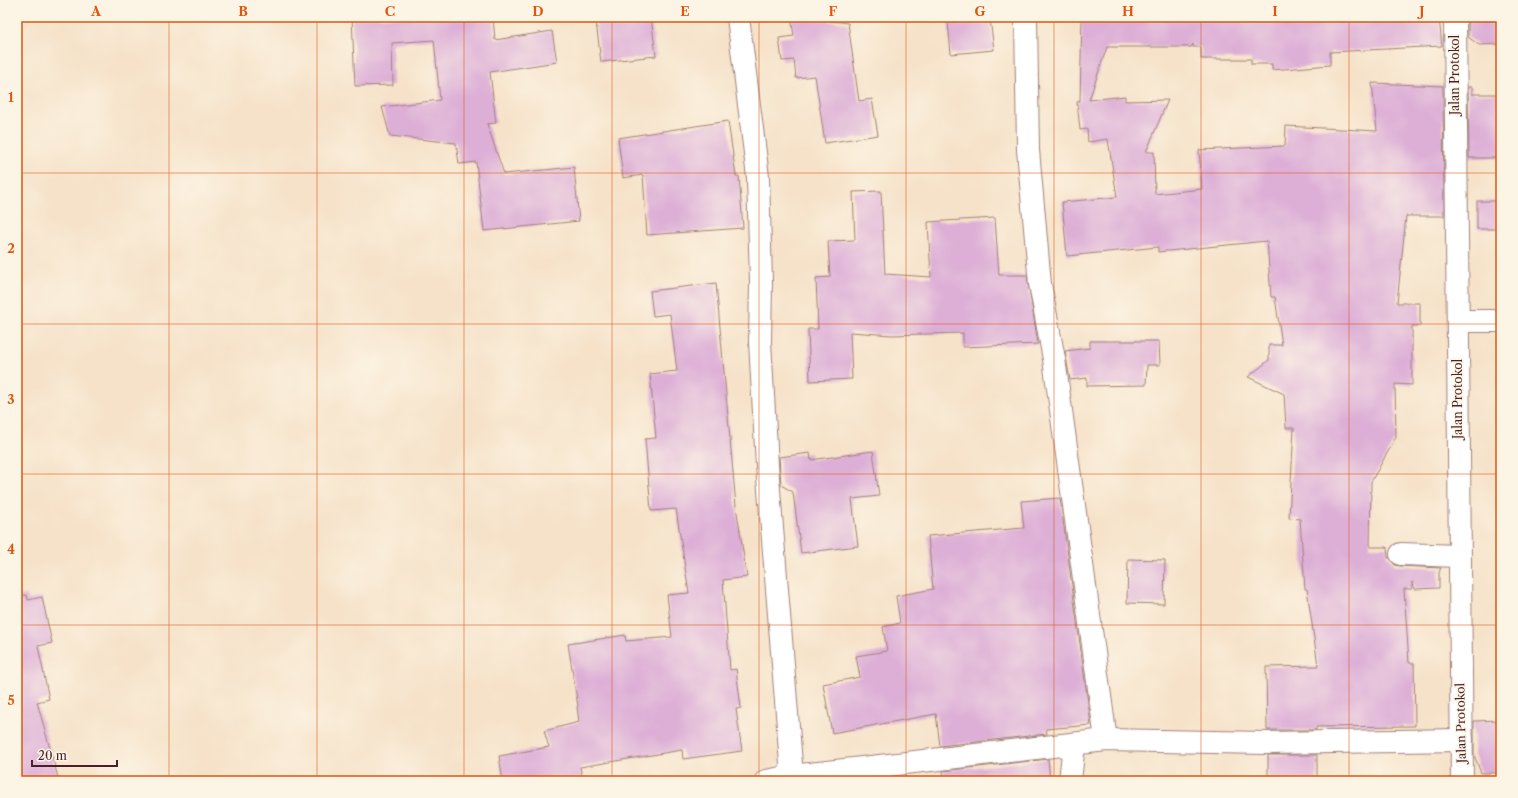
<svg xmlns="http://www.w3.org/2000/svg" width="1518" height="798" font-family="'Libre Caslon Text',serif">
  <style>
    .building { fill: #ddafd7 }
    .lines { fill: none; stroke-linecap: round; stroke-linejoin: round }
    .minor-casing { stroke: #a0807a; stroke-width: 24 }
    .tertiary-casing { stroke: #a0807a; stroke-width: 24 }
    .minor { stroke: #fff; stroke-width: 22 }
    .tertiary { stroke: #fff; stroke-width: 22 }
    .grid { fill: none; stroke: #e0560e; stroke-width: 1; stroke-opacity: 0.55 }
    .labels { text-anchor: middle; stroke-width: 3; stroke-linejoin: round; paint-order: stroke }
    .street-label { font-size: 12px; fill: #4a1f2b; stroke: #fcf5e5 }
    .neatline { fill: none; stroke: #e0560e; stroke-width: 1.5 }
    .grid-label { font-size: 13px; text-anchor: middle; font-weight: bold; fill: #e0560e }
  </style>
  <rect width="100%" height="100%" fill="#fcf5e5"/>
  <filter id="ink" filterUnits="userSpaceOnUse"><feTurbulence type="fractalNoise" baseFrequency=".025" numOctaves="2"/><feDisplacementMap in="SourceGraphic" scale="8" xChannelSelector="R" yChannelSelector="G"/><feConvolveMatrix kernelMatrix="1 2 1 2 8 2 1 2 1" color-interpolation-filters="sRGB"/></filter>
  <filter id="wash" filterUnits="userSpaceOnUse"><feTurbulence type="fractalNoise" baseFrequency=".012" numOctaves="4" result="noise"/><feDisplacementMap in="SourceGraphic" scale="16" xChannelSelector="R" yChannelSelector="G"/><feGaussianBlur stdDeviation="0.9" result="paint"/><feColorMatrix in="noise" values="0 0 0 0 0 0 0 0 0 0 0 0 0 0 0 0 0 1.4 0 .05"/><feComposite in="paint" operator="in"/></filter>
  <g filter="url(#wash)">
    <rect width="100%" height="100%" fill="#f6e2c9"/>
    <g id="blocks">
      <g class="building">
        <path d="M 352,17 L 493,17 L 495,40 L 552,31 L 557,62 L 490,72 L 496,123 L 487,124 L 504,174 L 574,167 L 579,221 L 484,231 L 476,162 L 459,164 L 456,143 L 390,136 L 382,107 L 440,100 L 434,40 L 392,43 L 393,85 L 355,86 Z"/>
        <path d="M 634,17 L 651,17 L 656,56 L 601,62 L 596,22 Z"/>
        <path d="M 791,17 L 829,17 L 830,21 L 848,23 L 859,101 L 872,99 L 878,135 L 825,143 L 815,76 L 796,78 L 794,60 L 782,61 L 779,38 L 794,36 Z"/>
        <path d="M 1082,17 L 1288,17 L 1288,19 L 1317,17 L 1439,17 L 1442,46 L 1330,52 L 1330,65 L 1272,70 L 1272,64 L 1251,64 L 1251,59 L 1201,59 L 1201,47 L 1193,47 L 1193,44 L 1191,47 L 1107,47 L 1089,100 L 1125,96 L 1125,101 L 1168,100 L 1146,152 L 1154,152 L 1155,194 L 1202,189 L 1199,150 L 1285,146 L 1286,126 L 1377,131 L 1372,83 L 1443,86 L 1444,216 L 1406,216 L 1397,303 L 1420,303 L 1420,326 L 1412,326 L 1412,385 L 1395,384 L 1396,437 L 1371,482 L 1370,547 L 1387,547 L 1388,558 L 1390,558 L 1395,565 L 1400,566 L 1441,568 L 1439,572 L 1439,588 L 1415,589 L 1412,582 L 1412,589 L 1404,589 L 1409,663 L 1414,663 L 1415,726 L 1316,727 L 1316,730 L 1267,730 L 1266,667 L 1318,666 L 1307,589 L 1305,589 L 1300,519 L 1289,518 L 1294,428 L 1286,428 L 1284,394 L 1248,377 L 1269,360 L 1269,345 L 1282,345 L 1275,297 L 1271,297 L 1267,241 L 1158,252 L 1158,247 L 1067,256 L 1062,202 L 1117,197 L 1108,139 L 1088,142 L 1087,129 L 1080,130 L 1077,102 L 1080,101 Z"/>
        <path d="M 1468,17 L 1501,17 L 1501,44 L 1479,45 L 1468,37 Z"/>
        <path d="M 990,18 L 994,50 L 951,54 L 948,22 Z"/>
        <path d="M 1468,87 L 1472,87 L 1472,94 L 1501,94 L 1501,158 L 1469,158 Z"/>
        <path d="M 728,121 L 736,176 L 739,176 L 743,228 L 647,235 L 643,175 L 623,178 L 618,138 Z"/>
        <path d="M 881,191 L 885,274 L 931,277 L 928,222 L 995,218 L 999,275 L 1027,275 L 1038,344 L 963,347 L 963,333 L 892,335 L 850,332 L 852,379 L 810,381 L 808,329 L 818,329 L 816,278 L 830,277 L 828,241 L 855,240 L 853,192 Z"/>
        <rect x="1477" y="201" width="24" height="28"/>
        <path d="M 716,283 L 736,506 L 747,577 L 723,580 L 730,670 L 736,669 L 741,708 L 736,709 L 742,751 L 683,759 L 682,750 L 580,767 L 582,777 L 568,781 L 503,781 L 499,756 L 549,747 L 544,731 L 579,722 L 577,707 L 578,706 L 568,644 L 625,635 L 626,641 L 672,637 L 667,595 L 689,593 L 676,509 L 651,511 L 645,439 L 656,438 L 650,374 L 677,371 L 670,314 L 653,316 L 650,291 Z"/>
        <path d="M 1090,341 L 1159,341 L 1160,365 L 1147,365 L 1146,385 L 1087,386 L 1087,378 L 1070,380 L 1065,351 L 1090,348 Z"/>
        <path d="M 873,451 L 879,496 L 852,499 L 858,546 L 801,553 L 793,492 L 781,485 L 779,457 L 810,453 L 811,460 Z"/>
        <path d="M 1060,498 L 1091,725 L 1046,729 L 1047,734 L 940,746 L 936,714 L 832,733 L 823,684 L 860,677 L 856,656 L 887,651 L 883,627 L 900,623 L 896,596 L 933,589 L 928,536 L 1024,528 L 1021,501 Z"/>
        <path d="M 1128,559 L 1165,560 L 1164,604 L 1127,603 Z"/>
        <path d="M 27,595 L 28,600 L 42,597 L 52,643 L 38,646 L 49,699 L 37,702 L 59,781 L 19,781 L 17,770 L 17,596 Z"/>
        <path d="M 1501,720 L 1501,773 L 1481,773 L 1474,755 L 1474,721 Z"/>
        <rect x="1268" y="755" width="49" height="26"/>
        <path d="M 1048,759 L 1050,781 L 944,781 L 943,771 Z"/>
      </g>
    </g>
  </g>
  <g filter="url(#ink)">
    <use href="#blocks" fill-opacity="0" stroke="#a0807a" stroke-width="1"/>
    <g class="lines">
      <defs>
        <g id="minor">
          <path d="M 738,17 L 758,177 L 761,281 L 760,342 L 767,465 L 792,776"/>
          <path d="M 1026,17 L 1028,150 L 1040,284 L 1054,359 L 1106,740"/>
          <path d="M 1458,321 L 1501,321"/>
          <path d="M 1401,554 L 1459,556"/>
          <path d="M 766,781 L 792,776 L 1106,740 L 1267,743 L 1462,740"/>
          <path d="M 1070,781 L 1074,744"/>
        </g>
        <path id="tertiary" d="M 1455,17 L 1462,781"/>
      </defs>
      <use href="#minor" class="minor-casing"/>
      <use href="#tertiary" class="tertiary-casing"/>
      <use href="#minor" class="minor"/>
      <use href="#tertiary" class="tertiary"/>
    </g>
  </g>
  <path class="grid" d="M 169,17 L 169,781M 317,17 L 317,781M 464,17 L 464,781M 612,17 L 612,781M 759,17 L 759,781M 906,17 L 906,781M 1054,17 L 1054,781M 1201,17 L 1201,781M 1349,17 L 1349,781M 17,173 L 1501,173M 17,324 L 1501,324M 17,474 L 1501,474M 17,625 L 1501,625"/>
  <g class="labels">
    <g class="street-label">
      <text transform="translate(1455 75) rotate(-90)" y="4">Jalan Protokol</text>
      <text transform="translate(1458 399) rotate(-90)" y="4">Jalan Protokol</text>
      <text transform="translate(1461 723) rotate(-91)" y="4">Jalan Protokol</text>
    </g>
  </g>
  <rect width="1518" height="798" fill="none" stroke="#fcf5e5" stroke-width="44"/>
  <path d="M32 760v6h85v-6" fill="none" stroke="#4a1f2b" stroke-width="2"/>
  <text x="38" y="760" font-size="12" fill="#4a1f2b" stroke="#fcf5e5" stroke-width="3" paint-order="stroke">20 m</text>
  <rect x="22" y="22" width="1474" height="754" class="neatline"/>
  <g class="grid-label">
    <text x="96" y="16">A</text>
    <text x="243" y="16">B</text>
    <text x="390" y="16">C</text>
    <text x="538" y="16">D</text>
    <text x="685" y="16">E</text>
    <text x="833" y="16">F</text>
    <text x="980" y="16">G</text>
    <text x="1128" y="16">H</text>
    <text x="1275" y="16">I</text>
    <text x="1422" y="16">J</text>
    <text x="11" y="102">1</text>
    <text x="11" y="253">2</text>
    <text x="11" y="404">3</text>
    <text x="11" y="554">4</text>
    <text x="11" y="705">5</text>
  </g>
</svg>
